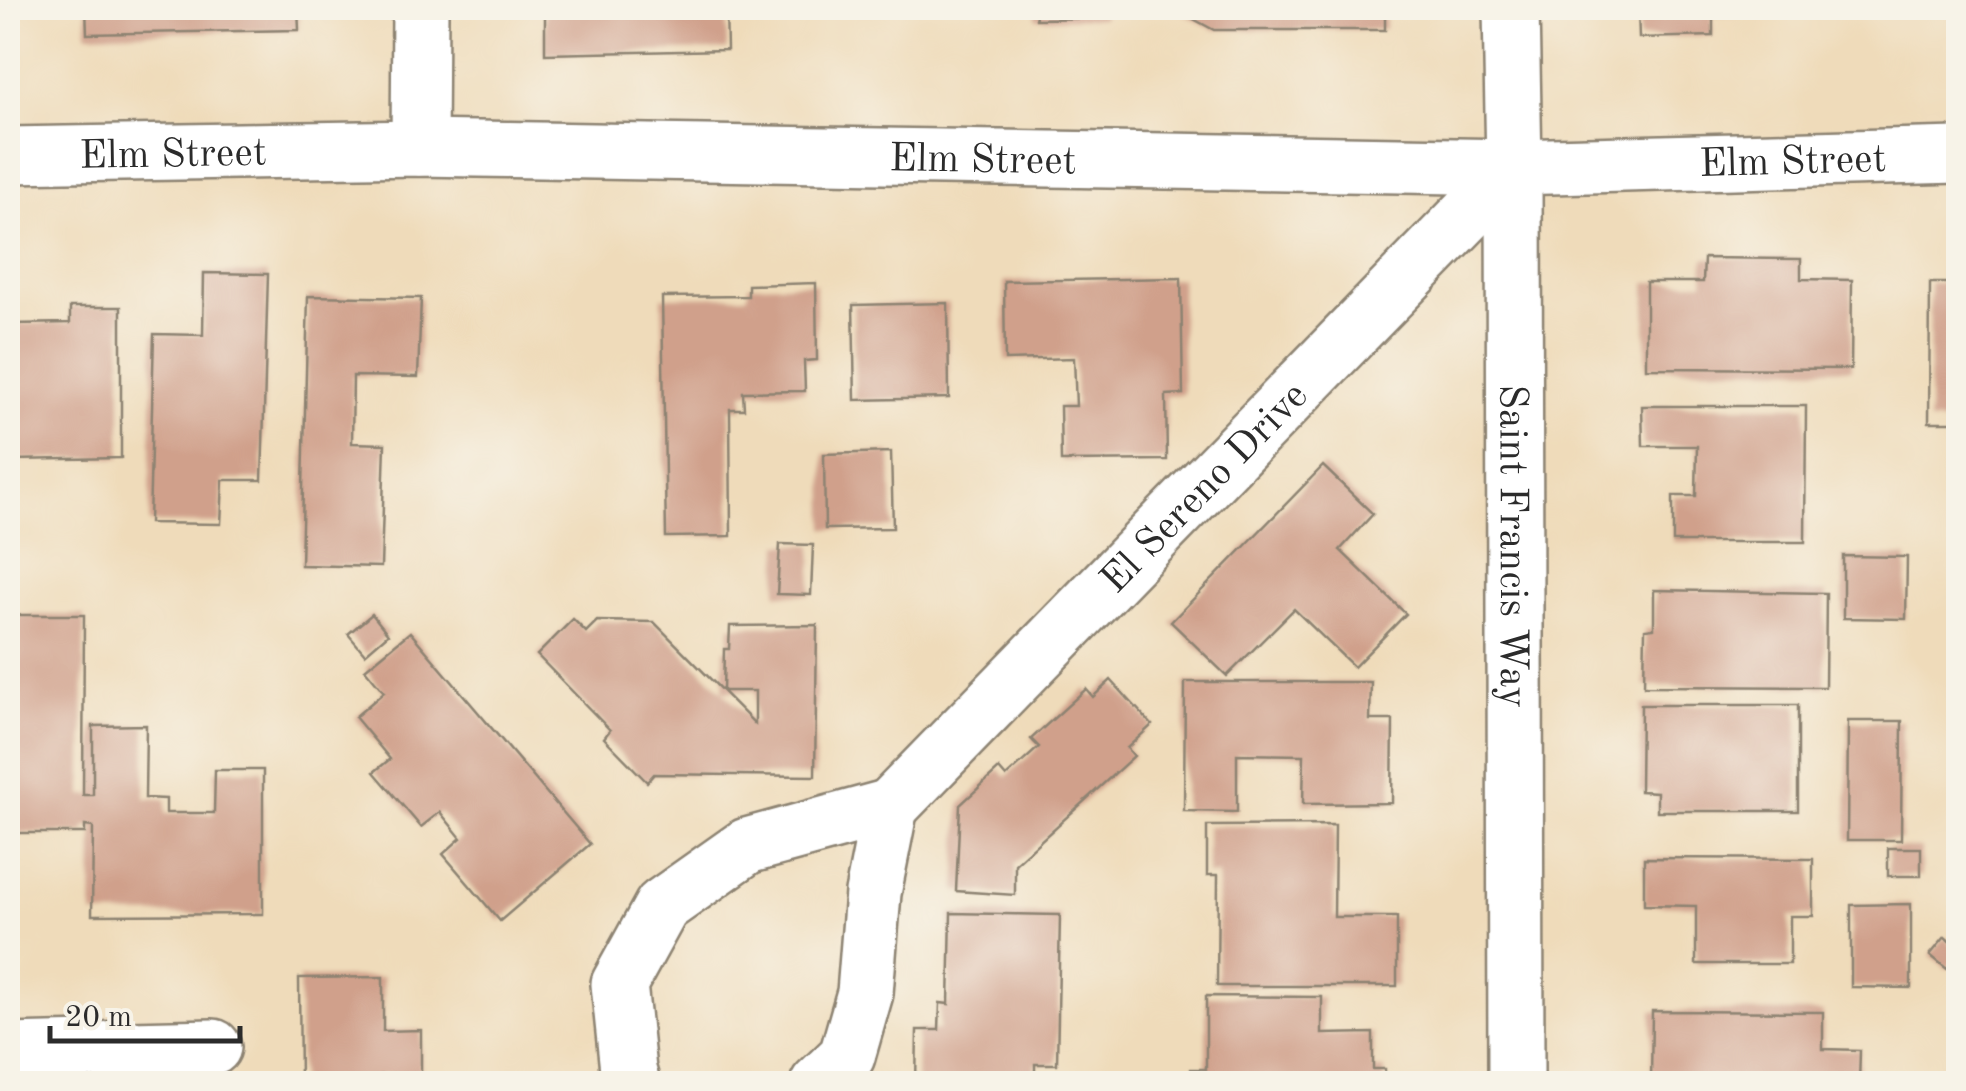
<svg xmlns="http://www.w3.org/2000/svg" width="1966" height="1091" font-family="'Old Standard TT',serif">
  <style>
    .building { fill: #d0a08b }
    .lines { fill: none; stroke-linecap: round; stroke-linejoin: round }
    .minor-casing { stroke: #8d8372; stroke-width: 60 }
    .minor { stroke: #fff; stroke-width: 55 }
    .labels { text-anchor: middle; stroke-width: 9; stroke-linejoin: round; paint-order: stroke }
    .street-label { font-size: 40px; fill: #2b2b2b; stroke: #f7f3e8 }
  </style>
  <rect width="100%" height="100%" fill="#f7f3e8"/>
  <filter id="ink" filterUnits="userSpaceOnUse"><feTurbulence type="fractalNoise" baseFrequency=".01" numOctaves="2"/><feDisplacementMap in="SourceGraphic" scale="20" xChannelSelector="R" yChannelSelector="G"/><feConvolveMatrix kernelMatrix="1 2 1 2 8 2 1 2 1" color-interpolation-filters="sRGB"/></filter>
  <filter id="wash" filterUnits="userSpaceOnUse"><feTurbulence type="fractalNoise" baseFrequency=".0048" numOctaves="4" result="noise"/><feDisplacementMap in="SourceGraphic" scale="40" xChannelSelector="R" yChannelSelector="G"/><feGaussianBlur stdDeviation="2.25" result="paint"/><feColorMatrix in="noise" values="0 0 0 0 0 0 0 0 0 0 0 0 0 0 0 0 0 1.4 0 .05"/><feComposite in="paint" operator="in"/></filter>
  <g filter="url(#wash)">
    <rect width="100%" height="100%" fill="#efdbba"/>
    <g id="blocks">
      <g class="building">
        <path d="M 86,8 L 298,8 L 299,30 L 87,34 Z"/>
        <path d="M 545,8 L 726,8 L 727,50 L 545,54 Z"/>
        <path d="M 1035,8 L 1103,8 L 1103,18 L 1036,19 Z"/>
        <path d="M 1173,8 L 1385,8 L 1385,30 L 1214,30 Z"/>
        <path d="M 1638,8 L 1857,8 L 1857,12 L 1713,16 L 1713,36 L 1639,38 Z"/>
        <path d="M 1704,258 L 1801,259 L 1801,279 L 1852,280 L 1851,369 L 1646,368 L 1646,282 L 1703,282 Z"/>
        <path d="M 204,273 L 268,274 L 262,480 L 223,480 L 221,524 L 149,523 L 154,334 L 203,335 Z"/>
        <path d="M 1181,278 L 1183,394 L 1166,395 L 1167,460 L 1061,461 L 1060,406 L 1076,406 L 1074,358 L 1005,360 L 1004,281 Z"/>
        <path d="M 816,283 L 817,360 L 804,361 L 805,391 L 743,392 L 744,409 L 730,409 L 731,536 L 666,537 L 662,297 L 748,296 L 748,285 Z"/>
        <path d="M 1930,283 L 1958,283 L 1958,422 L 1929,422 Z"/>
        <path d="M 308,296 L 421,298 L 418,377 L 353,376 L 352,443 L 385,444 L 381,567 L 301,565 Z"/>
        <path d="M 948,303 L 949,398 L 855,400 L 853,305 Z"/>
        <path d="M 70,307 L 121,307 L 121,458 L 11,460 L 11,324 L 70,323 Z"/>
        <path d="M 1642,406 L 1806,406 L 1805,542 L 1673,542 L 1673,496 L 1696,496 L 1697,446 L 1643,446 Z"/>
        <path d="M 891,452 L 893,528 L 825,529 L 824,454 Z"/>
        <path d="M 1323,466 L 1373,514 L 1340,550 L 1406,614 L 1354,667 L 1294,609 L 1227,676 L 1171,622 Z"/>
        <path d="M 780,544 L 813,545 L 811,595 L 777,594 Z"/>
        <path d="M 1843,556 L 1907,557 L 1906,619 L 1843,618 Z"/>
        <path d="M 1654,590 L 1826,593 L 1825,687 L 1644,686 L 1645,629 L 1654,628 Z"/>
        <path d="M 372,614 L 388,634 L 365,654 L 348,634 Z"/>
        <path d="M 10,615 L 84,615 L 83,795 L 93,795 L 93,726 L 146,725 L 145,798 L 166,799 L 166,813 L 214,813 L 215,770 L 263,770 L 263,914 L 92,915 L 93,827 L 85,826 L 85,833 L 10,833 Z"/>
        <path d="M 573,619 L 586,632 L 597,621 L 654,622 L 755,724 L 755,691 L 723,691 L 724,649 L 729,649 L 730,626 L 817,625 L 815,776 L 654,774 L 647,782 L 604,738 L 610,730 L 537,655 Z"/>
        <path d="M 410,632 L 590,844 L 500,921 L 443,854 L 461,838 L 440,812 L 421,827 L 374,772 L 390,759 L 355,717 L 384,692 L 365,669 Z"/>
        <path d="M 1111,680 L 1152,725 L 1127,748 L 1134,756 L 1015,864 L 1015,895 L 956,891 L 960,805 L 999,769 L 1006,777 L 1039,747 L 1031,739 L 1086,689 L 1093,697 Z"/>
        <path d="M 1185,682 L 1371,682 L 1370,720 L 1393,720 L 1392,803 L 1303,804 L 1304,755 L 1237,754 L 1237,812 L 1184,811 Z"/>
        <path d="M 1641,705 L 1798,705 L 1798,811 L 1657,811 L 1657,792 L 1640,791 Z"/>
        <path d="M 1848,721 L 1902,721 L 1901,840 L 1847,840 Z"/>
        <path d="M 1335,825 L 1334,917 L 1397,917 L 1397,986 L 1217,986 L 1218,875 L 1207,875 L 1207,826 Z"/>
        <rect x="1888" y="848" width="33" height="28"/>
        <path d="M 1644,858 L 1813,859 L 1813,916 L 1790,916 L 1790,964 L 1696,964 L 1696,906 L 1644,905 Z"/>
        <path d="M 1911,904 L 1911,988 L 1851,987 L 1851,905 Z"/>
        <path d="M 951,913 L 1060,915 L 1057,1064 L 1035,1064 L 1035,1084 L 916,1084 L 917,1030 L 939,1030 L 940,1003 L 949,1004 Z"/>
        <path d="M 1945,937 L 1958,949 L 1958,956 L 1947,969 L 1930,955 Z"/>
        <path d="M 383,977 L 383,1031 L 421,1030 L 421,1074 L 381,1075 L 381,1084 L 300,1084 L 299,978 Z"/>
        <path d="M 1206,996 L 1322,997 L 1322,1034 L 1373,1033 L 1373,1069 L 1385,1069 L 1385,1084 L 1190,1084 L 1191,1069 L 1206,1069 Z"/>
        <path d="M 1652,1011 L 1823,1012 L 1823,1049 L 1860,1050 L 1859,1084 L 1651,1083 Z"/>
      </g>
    </g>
  </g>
  <g filter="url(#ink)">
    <use href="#blocks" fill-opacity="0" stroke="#8d8372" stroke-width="2.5"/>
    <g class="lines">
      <defs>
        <g id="minor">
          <path id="s1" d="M 1511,8 L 1514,167 L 1516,1084"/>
          <path d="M 419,148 L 420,8"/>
          <path id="s2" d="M 8,155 L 419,148 L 1514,167 L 1958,155"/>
          <path id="s3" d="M 890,807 L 1514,167"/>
          <path d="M 8,1052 L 213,1047"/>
          <path d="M 632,1084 L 628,1070 L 619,984 L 662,906 L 747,846 L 890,807"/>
          <path d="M 818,1084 L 847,1056 L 865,993 L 873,893 L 890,807"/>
        </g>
      </defs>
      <use href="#minor" class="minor-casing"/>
      <use href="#minor" class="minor"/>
    </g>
  </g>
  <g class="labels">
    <g class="street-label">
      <text dy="14" stroke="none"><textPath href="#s2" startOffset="165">Elm Street</textPath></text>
      <text dy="14" stroke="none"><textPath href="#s2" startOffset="975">Elm Street</textPath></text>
      <text dy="14" stroke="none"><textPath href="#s2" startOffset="1785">Elm Street</textPath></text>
      <text dy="14" stroke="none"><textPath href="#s3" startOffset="448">El Sereno Drive</textPath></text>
      <text dy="14" stroke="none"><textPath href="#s1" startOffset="538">Saint Francis Way</textPath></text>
    </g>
  </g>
  <rect width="1966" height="1091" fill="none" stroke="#f7f3e8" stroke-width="40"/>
  <path d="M50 1026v15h190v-15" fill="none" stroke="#2b2b2b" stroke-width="5"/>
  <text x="65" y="1026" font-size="30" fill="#2b2b2b" stroke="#f7f3e8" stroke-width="8" paint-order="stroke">20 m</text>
</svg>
